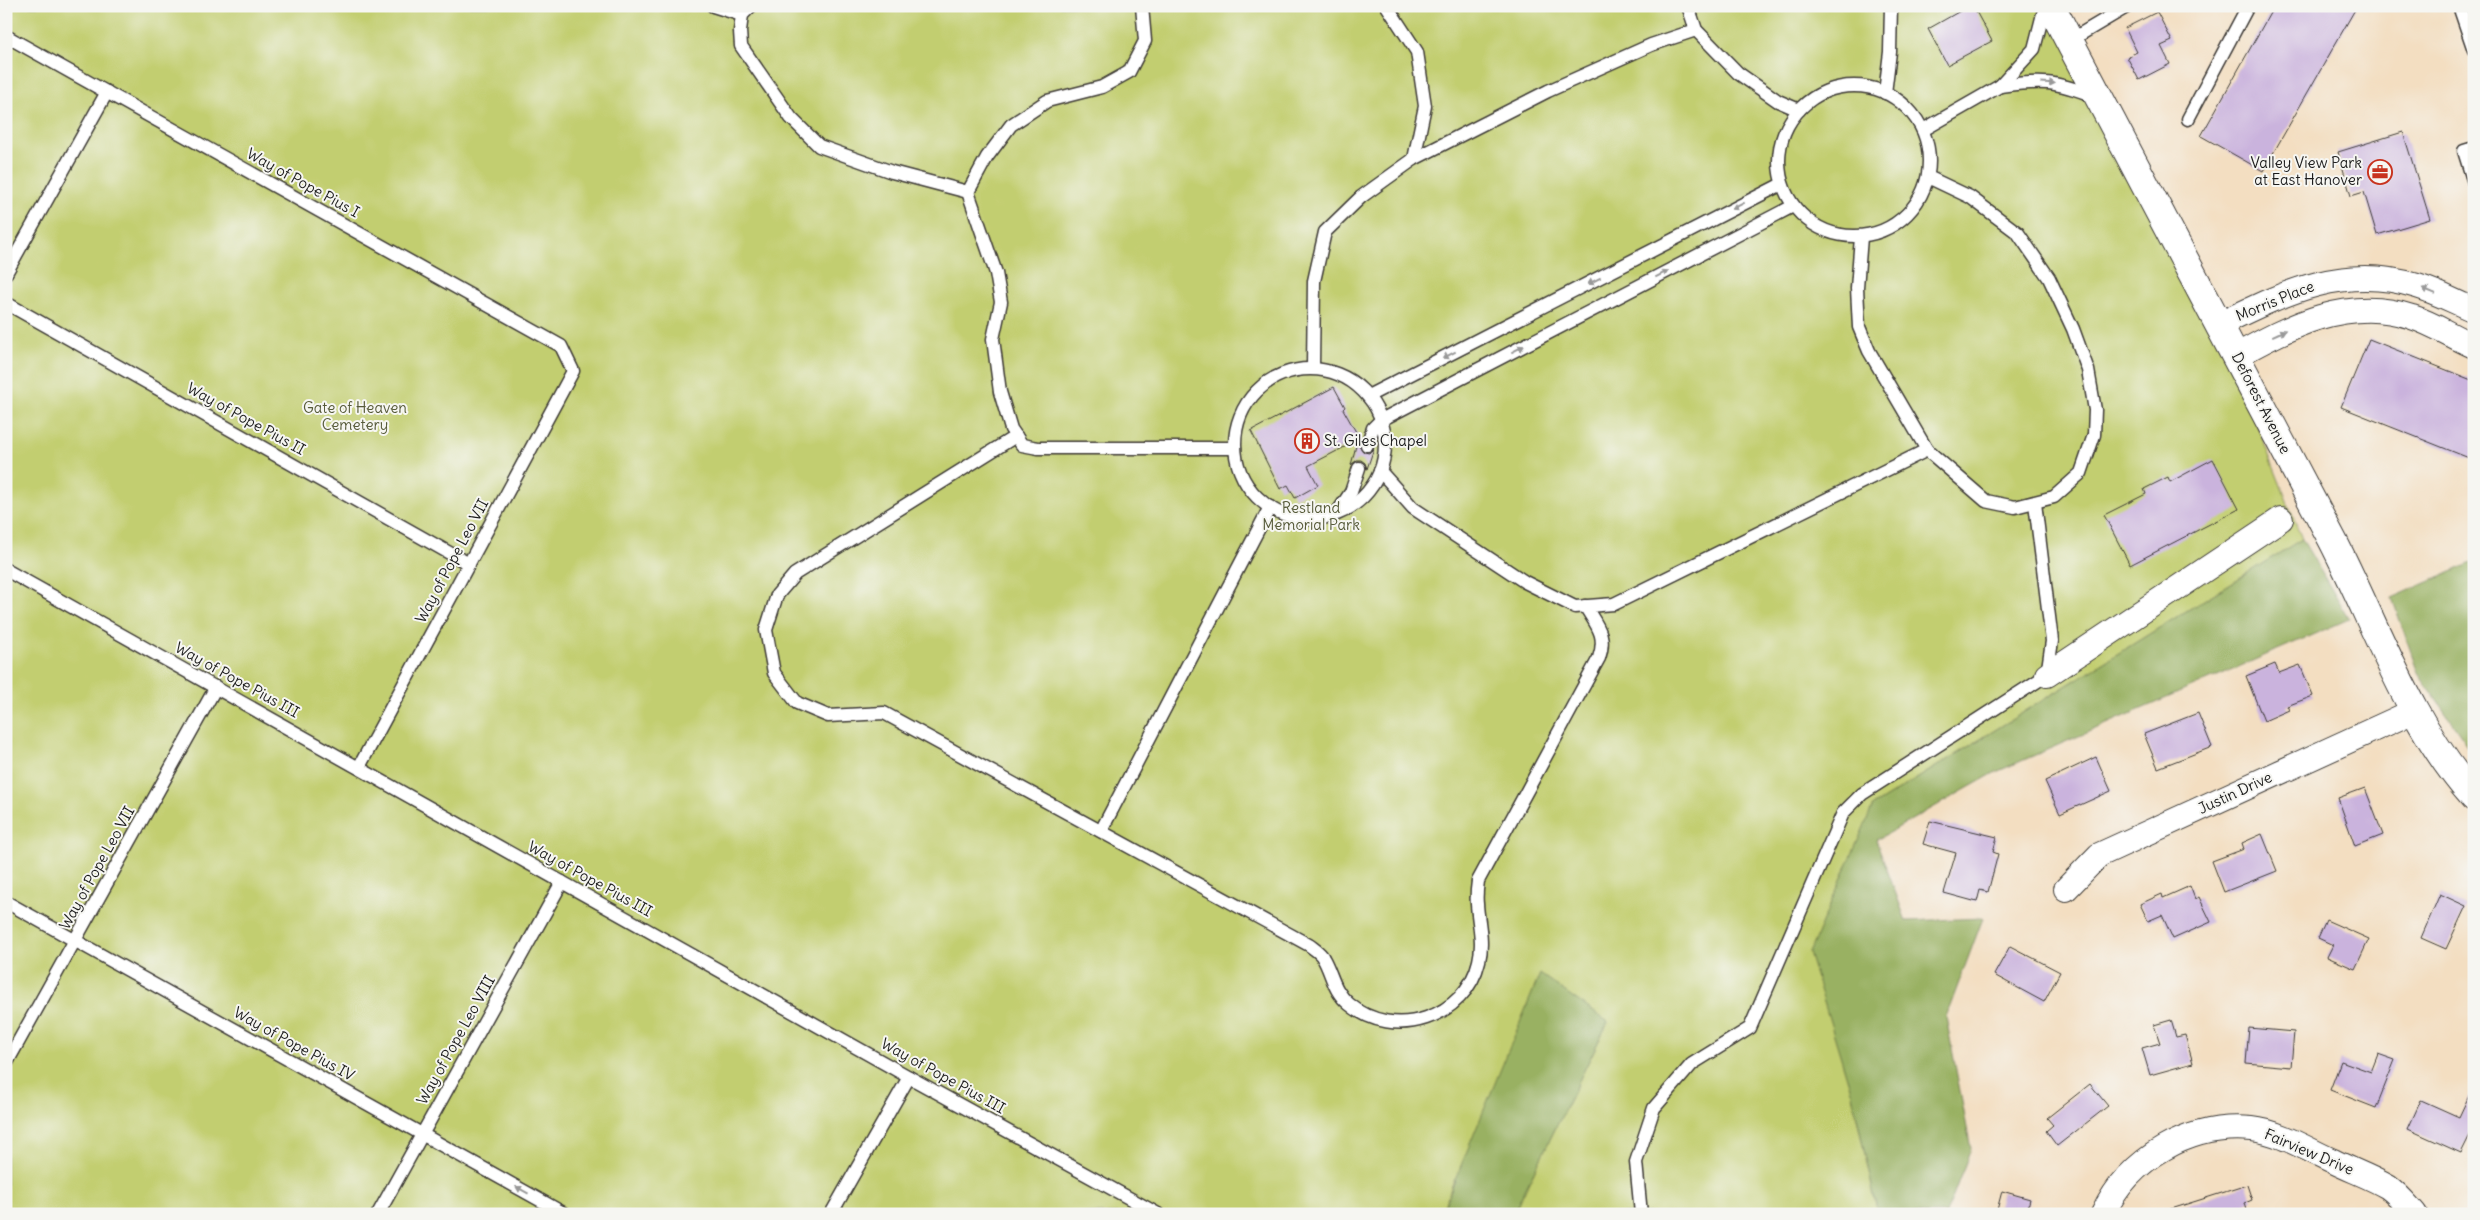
<svg xmlns="http://www.w3.org/2000/svg" width="2480" height="1220" font-family="Delius,sans-serif">
  <style>
    .green { fill: #c2ce6f; stroke: #6f7546 }
    .forest { fill: #99b162; stroke: #5a663f }
    .building { fill: #cab3dd }
    .lines { fill: none; stroke-linecap: round; stroke-linejoin: round }
    .lane-casing { stroke: #3c3935; stroke-width: 15 }
    .street-casing { stroke: #3c3935; stroke-width: 26 }
    .secondary-casing { stroke: #3c3935; stroke-width: 30 }
    .lane { stroke: #fff; stroke-width: 12 }
    .street { stroke: #fff; stroke-width: 24 }
    .secondary { stroke: #fff; stroke-width: 28 }
    .oneway { fill: #999 }
    .labels { text-anchor: middle; stroke-width: 4; stroke-linejoin: round; paint-order: stroke }
    .poi-label { font-size: 15px; fill: #1c1c1c; stroke: #f6f6f2; text-anchor: end }
    .street-label { font-size: 15px; fill: #1c1c1c; stroke: #f6f6f2 }
    .park-label { font-size: 15px; fill: #565a39; stroke: #f6f6f2 }
  </style>
  <rect width="100%" height="100%" fill="#f6f6f2"/>
  <filter id="ink" filterUnits="userSpaceOnUse"><feTurbulence type="fractalNoise" baseFrequency=".02" numOctaves="2"/><feDisplacementMap in="SourceGraphic" scale="10" xChannelSelector="R" yChannelSelector="G"/><feConvolveMatrix kernelMatrix="1 2 1 2 8 2 1 2 1" color-interpolation-filters="sRGB"/></filter>
  <filter id="wash" filterUnits="userSpaceOnUse"><feTurbulence type="fractalNoise" baseFrequency=".0096" numOctaves="4" result="noise"/><feDisplacementMap in="SourceGraphic" scale="20" xChannelSelector="R" yChannelSelector="G"/><feGaussianBlur stdDeviation="1.12" result="paint"/><feColorMatrix in="noise" values="0 0 0 0 0 0 0 0 0 0 0 0 0 0 0 0 0 1.4 0 .05"/><feComposite in="paint" operator="in"/></filter>
  <g filter="url(#wash)">
    <rect width="100%" height="100%" fill="#f3dec1"/>
    <path class="green" d="M 6,6 L 2051,6 L 2211,308 L 2302,539 L 1873,806 L 1852,1094 L 1878,1214 L 1513,1214 L 1608,1022 L 1454,1180 L 1441,1214 L 6,1214 Z"/>
    <g class="forest">
      <path d="M 2302,539 L 2349,619 L 1996,772 L 1876,840 L 1906,921 L 1983,918 L 1946,1017 L 1971,1149 L 1946,1214 L 1878,1214 L 1852,1094 L 1809,953 L 1873,806 Z"/>
      <path d="M 2474,562 L 2474,754 L 2419,675 L 2392,598 Z"/>
      <path d="M 1540,974 L 1608,1022 L 1513,1214 L 1441,1214 Z"/>
    </g>
    <g id="blocks">
      <g class="building">
        <path d="M 1969,6 L 1973,6 L 1992,41 L 1947,65 L 1928,29 Z"/>
        <path d="M 2274,6 L 2357,6 L 2263,171 L 2201,136 Z"/>
        <path d="M 2157,12 L 2172,41 L 2161,46 L 2170,64 L 2139,80 L 2127,57 L 2137,52 L 2125,28 Z"/>
        <path d="M 2403,132 L 2430,219 L 2377,235 L 2364,192 L 2351,196 L 2338,152 Z"/>
        <path d="M 2369,339 L 2474,381 L 2474,460 L 2341,407 Z"/>
        <path d="M 1334,387 L 1345,407 L 1343,409 L 1360,439 L 1308,466 L 1318,485 L 1295,498 L 1288,485 L 1280,489 L 1251,431 Z"/>
        <path d="M 1357,442 L 1364,452 L 1369,453 L 1374,448 L 1367,469 L 1365,463 L 1361,460 L 1357,460 L 1351,465 Z"/>
        <path d="M 2213,459 L 2239,509 L 2130,565 L 2104,515 L 2146,494 L 2144,489 L 2168,477 L 2170,482 Z"/>
        <path d="M 2275,664 L 2279,673 L 2300,665 L 2313,696 L 2287,706 L 2289,710 L 2264,721 L 2246,676 Z"/>
        <path d="M 2198,713 L 2212,747 L 2158,768 L 2144,734 Z"/>
        <path d="M 2096,757 L 2111,791 L 2060,814 L 2045,781 Z"/>
        <path d="M 2365,788 L 2383,835 L 2355,846 L 2338,798 Z"/>
        <path d="M 1930,821 L 1997,837 L 1993,852 L 1998,854 L 1988,892 L 1980,890 L 1977,902 L 1944,893 L 1956,853 L 1923,844 Z"/>
        <path d="M 2262,834 L 2277,871 L 2224,892 L 2212,861 L 2244,849 L 2242,843 Z"/>
        <path d="M 2190,886 L 2195,899 L 2199,897 L 2211,922 L 2173,939 L 2162,915 L 2148,921 L 2140,904 L 2162,894 L 2163,898 Z"/>
        <path d="M 2440,894 L 2466,906 L 2446,949 L 2421,938 Z"/>
        <path d="M 2326,920 L 2369,939 L 2355,969 L 2327,957 L 2333,945 L 2318,938 Z"/>
        <path d="M 2010,946 L 2060,972 L 2044,1002 L 1994,975 Z"/>
        <path d="M 2171,1020 L 2176,1037 L 2185,1035 L 2193,1063 L 2150,1075 L 2142,1048 L 2160,1043 L 2154,1025 Z"/>
        <path d="M 2249,1028 L 2294,1032 L 2291,1067 L 2246,1063 Z"/>
        <path d="M 2378,1054 L 2395,1060 L 2376,1108 L 2330,1090 L 2341,1061 L 2371,1072 Z"/>
        <path d="M 2090,1084 L 2108,1106 L 2057,1146 L 2046,1131 L 2053,1125 L 2047,1118 Z"/>
        <path d="M 2474,1085 L 2474,1127 L 2461,1153 L 2408,1129 L 2421,1100 L 2459,1117 Z"/>
        <path d="M 2247,1185 L 2252,1200 L 2245,1203 L 2248,1214 L 2169,1214 L 2168,1210 Z"/>
        <path d="M 2002,1191 L 2030,1199 L 2026,1214 L 1996,1214 Z"/>
      </g>
    </g>
  </g>
  <g filter="url(#ink)">
    <use href="#blocks" fill-opacity="0" stroke="#3c3935" stroke-width="1"/>
    <g class="lines">
      <defs>
        <g id="lane">
          <path d="M 713,6 L 742,15"/>
          <path d="M 751,6 L 742,15 L 740,31 L 741,46 L 791,118 L 819,146 L 892,172 L 968,192 L 987,157 L 1011,125 L 1047,101 L 1102,87 L 1129,72 L 1145,41 L 1142,6"/>
          <path d="M 1387,6 L 1417,52 L 1425,106 L 1414,159"/>
          <path d="M 1688,6 L 1696,30 L 1738,73 L 1778,101 L 1799,110"/>
          <path d="M 2459,6 L 2474,50"/>
          <path d="M 6,36 L 561,346 L 573,371 L 359,767"/>
          <path d="M 2069,41 L 2128,6"/>
          <path d="M 2000,86 C 2042,80 2055,81 2094,96"/>
          <circle cx="1854" cy="161" r="75"/>
          <path d="M 1885,93 L 1890,52 L 1891,6"/>
          <path d="M 2188,119 L 2248,6"/>
          <path d="M 1923,130 L 2000,86 L 2034,49 L 2045,6"/>
          <path d="M 2474,148 L 2464,151 L 2474,183"/>
          <path d="M 968,192 L 996,273 L 1001,302 L 993,339 L 1000,392 L 1011,429 L 1022,445 L 1038,448 L 1235,448"/>
          <path d="M 1861,237 L 1857,288 L 1859,327 L 1869,351 L 1927,450 L 1986,501 L 2015,507 L 2054,497 L 2081,473 L 2094,435 L 2095,410 L 2088,370 L 2073,329 L 2049,278 L 2018,233 L 1970,197 L 1928,177"/>
          <path d="M 6,273 L 107,92"/>
          <path d="M 6,303 L 469,564"/>
          <path d="M 1313,368 L 1314,281 L 1325,232 L 1361,197 L 1414,159 L 1548,91 L 1651,45 L 1696,30"/>
          <circle cx="1310" cy="444" r="75"/>
          <path d="M 1368,396 L 1782,184"/>
          <path d="M 1016,436 L 795,574 L 777,595 L 766,630 L 774,673 L 797,703 L 828,716 L 884,713 L 1309,945 C 1314,949 1321,953 1323,958 C 1332,973 1333,991 1349,1004 C 1394,1042 1466,1018 1479,961 C 1484,941 1478,923 1477,904 C 1476,896 1477,888 1478,881 L 1599,658 C 1607,635 1597,626 1585,606"/>
          <path d="M 1367,445 L 1373,428 L 1381,420 L 1793,206"/>
          <path d="M 1380,471 L 1413,508 L 1525,582 L 1575,607 L 1614,604 L 1927,450"/>
          <path d="M 1337,513 L 1351,492 L 1359,468"/>
          <path d="M 6,570 L 909,1077 L 1158,1214"/>
          <path d="M 1101,831 L 1270,507"/>
          <path d="M 6,902 L 565,1214"/>
          <path d="M 6,1064 L 216,687"/>
          <path d="M 378,1214 L 562,882"/>
          <path d="M 831,1214 L 909,1077"/>
          <path d="M 1641,1214 L 1636,1162 L 1654,1108 L 1692,1064 L 1750,1028 L 1843,813 L 1862,794 L 2047,675 L 2052,641 L 2035,503"/>
        </g>
        <g id="street">
          <path d="M 2220,324 C 2284,293 2344,263 2417,286 C 2437,292 2455,302 2474,310"/>
          <path d="M 2236,356 C 2289,326 2349,295 2412,317 C 2434,324 2453,337 2474,346"/>
          <path d="M 2047,675 L 2281,519"/>
          <path d="M 2066,889 L 2099,855 L 2414,711"/>
          <path d="M 2103,1214 C 2129,1158 2190,1123 2252,1129 C 2280,1132 2308,1150 2333,1161 C 2351,1170 2371,1177 2388,1187 C 2398,1194 2406,1204 2415,1214"/>
        </g>
        <path id="secondary" d="M 2051,6 C 2144,185 2239,363 2333,541 C 2377,627 2409,724 2474,797"/>
      </defs>
      <use href="#lane" class="lane-casing"/>
      <use href="#street" class="street-casing"/>
      <use href="#secondary" class="secondary-casing"/>
      <use href="#lane" class="lane"/>
      <use href="#street" class="street"/>
      <use href="#secondary" class="secondary"/>
    </g>
    <defs><path id="oneway-solid" d="M-6-.8H1V-3.2L6.5 0L1 3.2V.8H-6Z" transform="scale(1.25)"/></defs>
    <g class="oneway">
      <use href="#oneway-solid" transform="translate(2048 83) rotate(4)"/>
      <use href="#oneway-solid" transform="translate(1738 206) rotate(153)"/>
      <use href="#oneway-solid" transform="translate(1662 274) rotate(-27)"/>
      <use href="#oneway-solid" transform="translate(1594 281) rotate(153)"/>
      <use href="#oneway-solid" transform="translate(2429 291) rotate(-157)"/>
      <use href="#oneway-solid" transform="translate(2279 333) rotate(-25)"/>
      <use href="#oneway-solid" transform="translate(1518 349) rotate(-27)"/>
      <use href="#oneway-solid" transform="translate(1449 355) rotate(153)"/>
      <use href="#oneway-solid" transform="translate(522 1190) rotate(-151)"/>
    </g>
  </g>
  <defs>
    <symbol id="office-ring" viewBox="-11 -11 22 22"><circle r="9.5" fill="#f6f6f2" stroke="#c8321e" stroke-width="1.5"/><path d="M-6-3h4V-5.5h4V-3h4V5H-6ZM-1-4.5V-3h2v-1.5ZM-6 0V1H6V0Z" fill="#c8321e"/></symbol>
    <symbol id="building-ring" viewBox="-11 -11 22 22"><circle r="9.5" fill="#f6f6f2" stroke="#c8321e" stroke-width="1.5"/><path d="M-4-6H4V6H1V3H-1V6H-4ZM-2.5-4.3h1.7v1.8h-1.7ZM.8-4.3h1.7v1.8H.8ZM-2.5-1h1.7V.8h-1.7ZM.8-1h1.7V.8H.8Z" fill="#c8321e"/></symbol>
  </defs>
  <g fill-rule="evenodd">
    <use href="#office-ring" x="2366" y="158" width="28" height="28"/>
    <use href="#building-ring" x="1293" y="427" width="28" height="28"/>
  </g>
  <g class="labels">
    <g class="poi-label">
      <text x="2362" y="168">Valley View Park<tspan x="2362" dy="17">at East Hanover</tspan></text>
      <text x="1324" y="446" text-anchor="start">St. Giles Chapel</text>
    </g>
    <g class="street-label">
      <text transform="translate(303 183) rotate(29)" y="5">Way of Pope Pius I</text>
      <text transform="translate(2275 301) rotate(-22)" y="5">Morris Place</text>
      <text transform="translate(2261 403) rotate(63)" y="5">Deforest Avenue</text>
      <text transform="translate(246 419) rotate(29)" y="5">Way of Pope Pius II</text>
      <text transform="translate(452 561) rotate(-62)" y="5">Way of Pope Leo VII</text>
      <text transform="translate(237 680) rotate(29)" y="5">Way of Pope Pius III</text>
      <text transform="translate(2235 793) rotate(-25)" y="5">Justin Drive</text>
      <text transform="translate(97 868) rotate(-61)" y="5">Way of Pope Leo VII</text>
      <text transform="translate(590 879) rotate(29)" y="5">Way of Pope Pius III</text>
      <text transform="translate(456 1040) rotate(-61)" y="5">Way of Pope Leo VIII</text>
      <text transform="translate(294 1044) rotate(29)" y="5">Way of Pope Pius IV</text>
      <text transform="translate(943 1076) rotate(29)" y="5">Way of Pope Pius III</text>
      <text transform="translate(2309 1152) rotate(23)" y="5">Fairview Drive</text>
    </g>
    <g class="park-label">
      <text x="355" y="413">Gate of Heaven<tspan x="355" dy="17">Cemetery</tspan></text>
      <text x="1311" y="513">Restland<tspan x="1311" dy="17">Memorial Park</tspan></text>
    </g>
  </g>
  <rect width="2480" height="1220" fill="none" stroke="#f6f6f2" stroke-width="25"/>
</svg>
